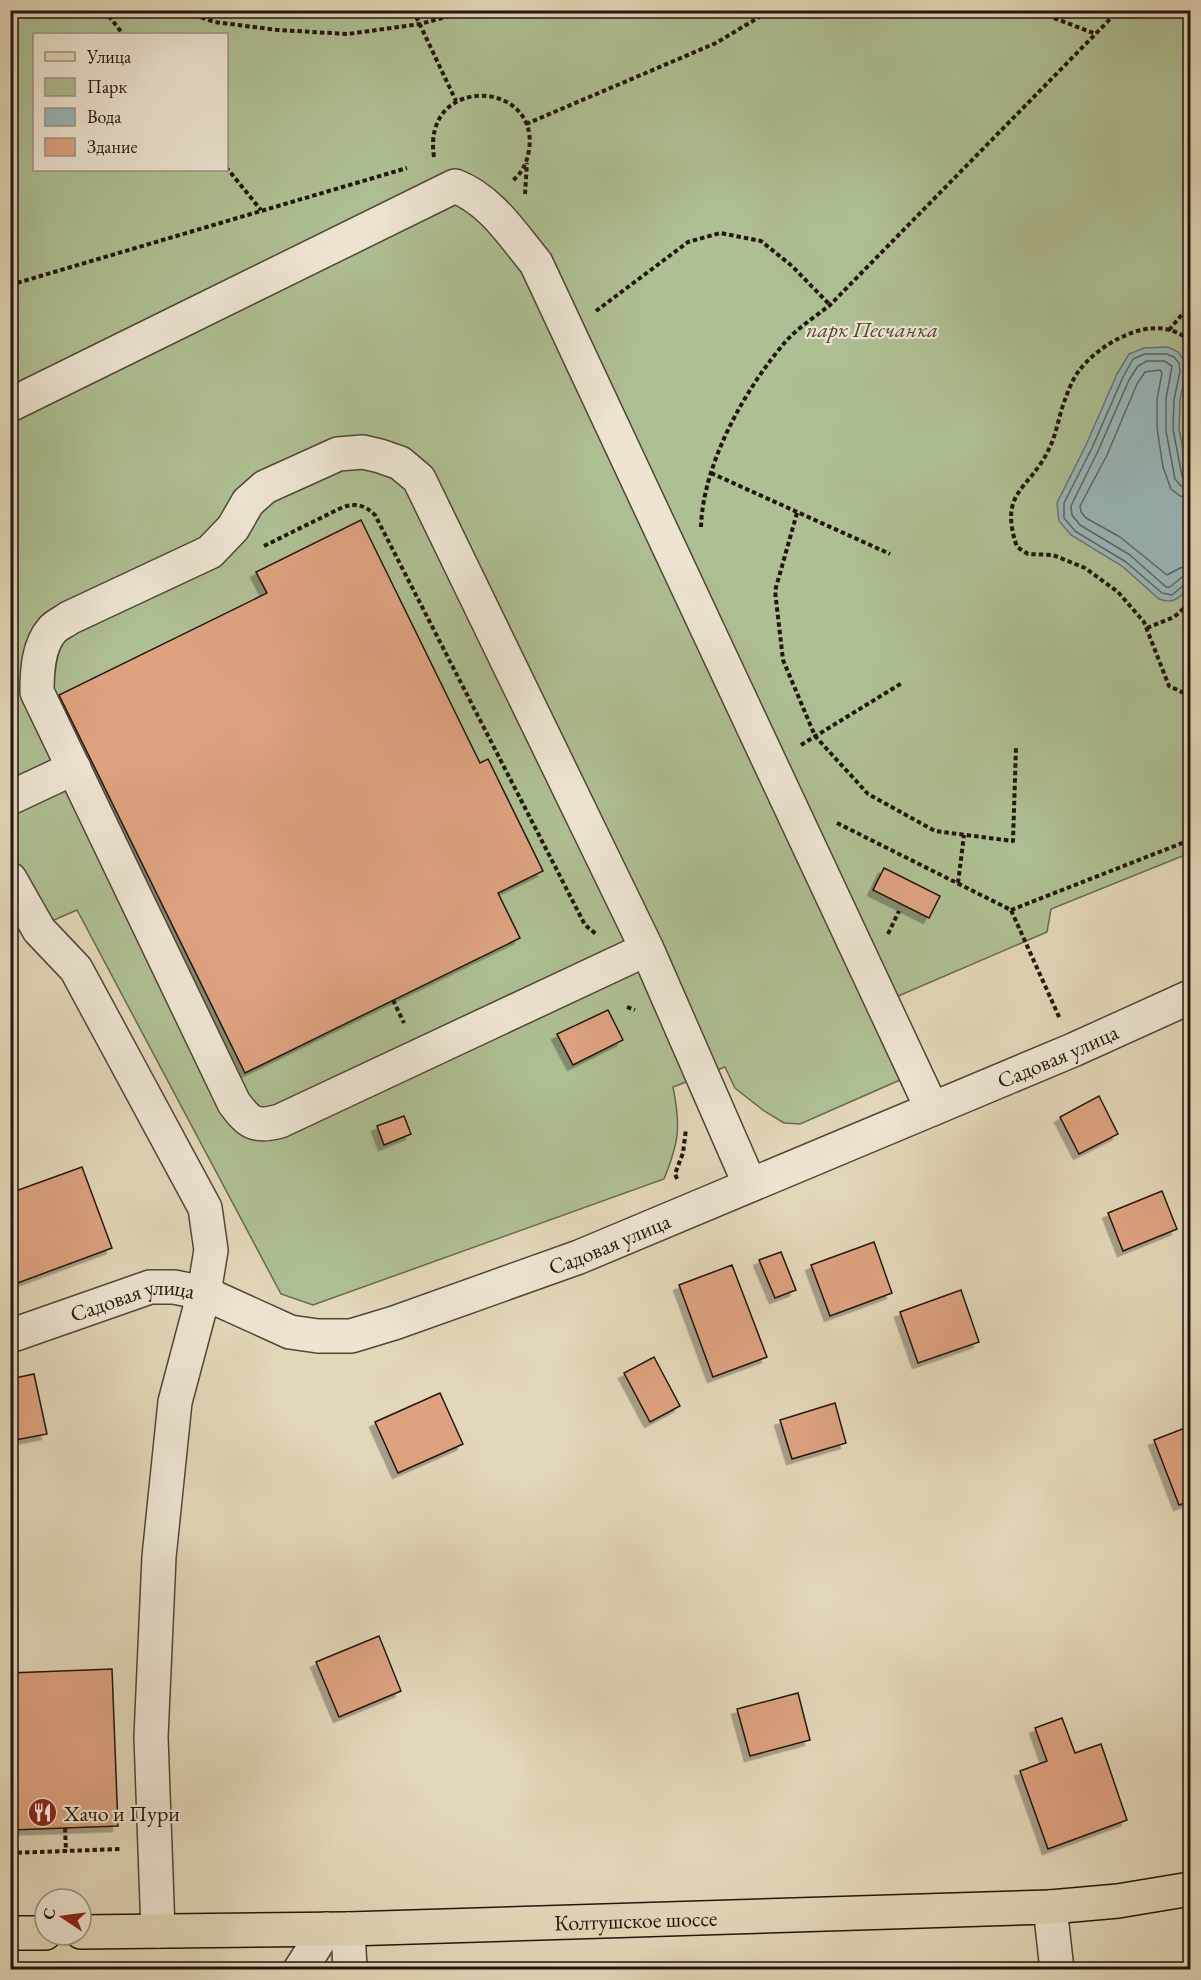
<svg xmlns="http://www.w3.org/2000/svg" width="1201" height="1980" font-family="'EB Garamond',serif">
  <style>
    .green { fill: #aebf93; stroke: #686a50; stroke-width: 1.5; fill-rule: evenodd }
    .water { fill: #99b7b9; stroke: #697674; stroke-width: 1.5 }
    .lines { fill: none; stroke-linecap: round; stroke-linejoin: round }
    .shore { stroke: #5e6663; stroke-width: 1.5 }
    .building { fill: #dea280; stroke: #22150d; stroke-width: 1.5; filter: url(#shadow) }
    .minor-casing { stroke: #524638; stroke-width: 36 }
    .major-casing { stroke: #22150d; stroke-width: 36 }
    .path { stroke: #22150d; stroke-width: 4; stroke-dasharray: 4.5 3; stroke-linecap: butt }
    .minor { stroke: #ede5d2; stroke-width: 33 }
    .major { stroke: #e3d7b9; stroke-width: 33 }
    .labels { text-anchor: middle; stroke-width: 4.5; stroke-linejoin: round; paint-order: stroke }
    .park-label { font-size: 22px; font-style: italic; fill: #4c4835; stroke: #ede5d2 }
    .street-label { font-size: 22px; fill: #22150d; stroke: #ede5d2 }
    .poi-label { font-size: 22px; fill: #22150d; stroke: #ede5d2; text-anchor: start }
  </style>
  <defs>
    <filter id="shadow"><feDropShadow dx="-5.5" dy="5.5" stdDeviation="0" flood-color="#0004"/></filter>
  </defs>
  <rect width="100%" height="100%" fill="#e3d7b9"/>
  <filter id="stains"><feTurbulence type="fractalNoise" baseFrequency=".00333" numOctaves="4"/><feColorMatrix values="0 0 0 0 .2 0 0 0 0 .09 0 0 0 0 .02 0 0 0 .5 -.17"/></filter>
  <radialGradient id="worn" r=".72"><stop offset=".6" stop-color="#630" stop-opacity="0"/><stop offset="1" stop-color="#630" stop-opacity=".3"/></radialGradient>
  <path class="green" d="M 11,11 L 1190,11 L 1190,853 L 1051,909 L 1047,932 L 868,1009 L 900,1080 L 800,1124 L 784,1123 L 764,1111 L 735,1088 L 725,1067 L 673,1087 C 681,1127 679,1142 664,1179 L 313,1305 L 281,1294 L 77,910 L 47,923 L 11,853 ZM 34,34 L 226,34 L 226,170 L 34,170 Z"/>
  <path class="water" d="M 1168,347 L 1178,352 L 1185,361 L 1186,371 L 1180,400 L 1179,429 L 1190,485 L 1190,587 C 1179,597 1175,605 1159,599 L 1122,566 L 1071,535 L 1059,521 L 1057,503 L 1086,445 L 1117,374 L 1129,354 L 1144,348 Z"/>
  <g class="lines">
    <g class="shore">
      <path d="M 1190,481 L 1185,480 L 1182,476 L 1173,429 L 1174,400 L 1180,371 L 1179,363 L 1174,357 L 1167,354 L 1145,354 L 1133,359 L 1123,377 L 1092,448 L 1064,503 L 1064,518 L 1075,531 L 1126,562 L 1162,593 L 1172,595 L 1185,584 L 1190,583"/>
      <path d="M 1190,488 L 1181,486 L 1175,479 L 1166,431 L 1166,399 L 1172,366 L 1164,361 L 1147,361 L 1138,366 L 1129,380 L 1098,451 L 1071,506 L 1072,515 L 1080,525 L 1130,555 L 1166,587 L 1170,587 L 1182,577 L 1190,575"/>
      <path d="M 1190,497 L 1180,496 L 1171,489 L 1163,467 L 1157,428 L 1157,399 L 1162,373 L 1160,370 L 1145,372 L 1137,384 L 1107,455 L 1080,506 L 1081,512 L 1086,518 L 1120,537 L 1167,575 L 1180,568 L 1190,566"/>
    </g>
  </g>
  <g class="building">
    <path d="M 361,520 L 480,763 L 488,759 L 543,871 L 498,893 L 520,938 L 245,1073 L 59,695 L 267,593 L 256,572 Z"/>
    <path d="M 884,868 L 940,896 L 929,918 L 873,890 Z"/>
    <path d="M 608,1010 L 623,1040 L 573,1065 L 557,1034 Z"/>
    <path d="M 1099,1096 L 1118,1134 L 1079,1154 L 1060,1117 Z"/>
    <path d="M 404,1116 L 411,1134 L 384,1145 L 377,1126 Z"/>
    <path d="M 82,1167 L 112,1248 L 15,1284 L 10,1271 L 10,1193 Z"/>
    <path d="M 1162,1191 L 1177,1229 L 1123,1251 L 1108,1213 Z"/>
    <path d="M 874,1242 L 892,1293 L 830,1316 L 811,1265 Z"/>
    <path d="M 781,1252 L 796,1290 L 775,1298 L 759,1260 Z"/>
    <path d="M 732,1265 L 767,1357 L 713,1377 L 679,1285 Z"/>
    <path d="M 961,1290 L 979,1342 L 918,1363 L 900,1312 Z"/>
    <path d="M 654,1357 L 680,1406 L 650,1422 L 624,1373 Z"/>
    <path d="M 34,1374 L 47,1434 L 10,1441 L 10,1379 Z"/>
    <path d="M 440,1393 L 463,1444 L 398,1473 L 375,1422 Z"/>
    <path d="M 835,1403 L 846,1443 L 792,1459 L 780,1420 Z"/>
    <path d="M 1190,1426 L 1190,1501 L 1179,1505 L 1154,1440 Z"/>
    <path d="M 379,1636 L 401,1691 L 339,1717 L 316,1662 Z"/>
    <path d="M 112,1669 L 118,1826 L 12,1830 L 10,1673 Z"/>
    <path d="M 798,1693 L 810,1740 L 750,1756 L 737,1709 Z"/>
    <path d="M 1062,1718 L 1075,1753 L 1101,1744 L 1127,1820 L 1048,1849 L 1020,1771 L 1047,1761 L 1035,1728 Z"/>
  </g>
  <g class="lines">
    <defs>
      <g id="minor">
        <path d="M 10,405 L 455,186 C 491,200 512,234 536,263 L 932,1109"/>
        <path d="M 10,798 L 74,768"/>
        <path d="M 10,879 L 39,930 L 76,969 L 205,1208 L 211,1250 L 204,1293 L 175,1402 L 159,1557 L 151,1737 L 158,1931"/>
        <path d="M 647,949 L 280,1121 C 255,1128 249,1123 234,1103 L 37,692 C 37,672 38,646 52,630 C 56,625 64,622 69,618 L 210,552 L 233,528 L 248,502 L 265,487 L 338,454 L 363,452 L 380,456 L 400,463 L 419,479 L 647,949 L 750,1185"/>
        <path id="s1" d="M 10,1336 L 150,1287 L 174,1287 L 204,1293 L 290,1332 L 318,1336 L 351,1336 L 394,1323 L 579,1257 L 1073,1050 L 1190,997"/>
        <path d="M 1050,1907 L 1057,1970"/>
        <path d="M 348,1929 L 350,1970"/>
        <path d="M 300,1970 L 326,1929"/>
      </g>
      <g id="major">
        <path id="s2" d="M 81,1932 L 348,1929 L 1050,1907 L 1118,1901 L 1190,1889"/>
        <path d="M 10,1933 L 45,1933"/>
      </g>
    </defs>
    <use href="#minor" class="minor-casing"/>
    <use href="#major" class="major-casing"/>
    <g class="path">
      <path d="M 104,10 L 123,34"/>
      <path d="M 180,10 L 214,22 L 278,30 L 348,34 L 420,24 L 472,10"/>
      <path d="M 413,10 L 456,101"/>
      <path d="M 1033,10 L 1096,34"/>
      <path d="M 526,124 L 716,43 L 771,10"/>
      <path d="M 434,157 C 421,74 540,79 529,150 C 527,163 522,173 512,181"/>
      <path d="M 226,167 L 261,210"/>
      <path d="M 525,194 L 527,163"/>
      <path d="M 10,285 L 407,168"/>
      <path d="M 596,311 L 688,242 L 720,233 L 761,241 L 792,266 L 830,305"/>
      <path d="M 1169,330 L 1190,305"/>
      <path d="M 1190,340 C 1184,336 1177,332 1170,330 C 1139,321 1096,347 1078,372 C 1073,379 1069,389 1066,397 C 1059,414 1057,433 1049,449 C 1029,491 998,491 1017,547 L 1028,554 L 1053,555 L 1085,568 L 1118,592 L 1144,622 L 1169,686 L 1184,693 L 1190,693"/>
      <path d="M 711,473 L 890,554"/>
      <path d="M 797,513 L 775,591 L 783,660 L 815,736 L 868,794 L 935,831 L 1013,841 L 1016,747"/>
      <path d="M 701,527 C 703,463 746,387 787,340 C 799,327 816,316 830,305 L 1119,10"/>
      <path d="M 264,546 L 343,507 C 356,503 365,505 375,515 L 585,925 L 596,934"/>
      <path d="M 1147,628 L 1174,617 L 1190,603"/>
      <path d="M 801,745 L 902,683"/>
      <path d="M 837,823 L 1011,910 L 1060,1019"/>
      <path d="M 958,883 L 964,835"/>
      <path d="M 1011,910 L 1190,840"/>
      <path d="M 888,934 L 899,911"/>
      <path d="M 393,1000 L 404,1023"/>
      <path d="M 627,1007 L 635,1010"/>
      <path d="M 677,1179 L 675,1174 L 683,1153 L 686,1129"/>
      <path d="M 65,1828 L 66,1851"/>
      <path d="M 10,1853 L 121,1849"/>
    </g>
    <use href="#minor" class="minor"/>
    <use href="#major" class="major"/>
  </g>
  <defs>
    <symbol id="restaurant-disc" viewBox="-11 -11 22 22"><circle r="9.5" fill="#8f2418" stroke="#ede5d2"/><path d="M-5-6h1v4h1v-4h1v4h1v-4h1v5L-1.5 .5V6h-2V.5L-5-1ZM5-6V6H3V1.5H1.5Q1.5-4 5-6Z" fill="#fff"/></symbol>
  </defs>
  <g fill-rule="evenodd">
    <use href="#restaurant-disc" x="26" y="1796" width="33" height="33"/>
  </g>
  <g class="labels">
    <g class="park-label">
      <text x="872" y="337">парк Песчанка</text>
    </g>
    <g class="street-label">
      <text dy="8" stroke="none"><textPath href="#s1" startOffset="1119">Садовая улица</textPath></text>
      <text dy="8" stroke="none"><textPath href="#s1" startOffset="633">Садовая улица</textPath></text>
      <text dy="8" stroke="none"><textPath href="#s1" startOffset="129">Садовая улица</textPath></text>
      <text dy="8" stroke="none"><textPath href="#s2" startOffset="555">Колтушское шоссе</textPath></text>
    </g>
    <g class="poi-label">
      <text x="64" y="1821">Хачо и Пури</text>
    </g>
  </g>
  <rect width="1201" height="1980" fill="none" stroke="#e3d7b9" stroke-width="36"/>
  <rect x="12" y="12" width="1177" height="1956" fill="none" stroke="#22150d" stroke-width="3"/>
  <rect x="18" y="18" width="1165" height="1944" fill="none" stroke="#22150d" stroke-width="1.5"/>
  <rect x="33" y="33" width="195" height="138" fill="#ede5d2" stroke="#9c9283" stroke-width="1.5"/>
  <rect x="45" y="52" width="30" height="9" fill="#e3d7b9" stroke="#9c9283" stroke-width="1.5"/>
  <text x="87" y="63" font-size="18" fill="#22150d">Улица</text>
  <rect x="45" y="78" width="30" height="18" fill="#aebf93" stroke="#9c9283" stroke-width="1.5"/>
  <text x="87" y="93" font-size="18" fill="#22150d">Парк</text>
  <rect x="45" y="108" width="30" height="18" fill="#99b7b9" stroke="#9c9283" stroke-width="1.5"/>
  <text x="87" y="123" font-size="18" fill="#22150d">Вода</text>
  <rect x="45" y="138" width="30" height="18" fill="#dea280" stroke="#9c9283" stroke-width="1.5"/>
  <text x="87" y="153" font-size="18" fill="#22150d">Здание</text>
  <g transform="translate(63 1917) rotate(283)"><circle r="28" fill="#ede5d2" stroke="#9c9283" stroke-width="1.5"/>
  <path d="M0-4.5L10 22L0 15L-10 22Z" fill="#8f2418"/>
  <text y="-9" font-size="16" font-weight="bold" text-anchor="middle" fill="#22150d">С</text>
  </g>
  <rect width="100%" height="100%" filter="url(#stains)"/>
  <rect width="100%" height="100%" fill="url(#worn)"/>
</svg>
